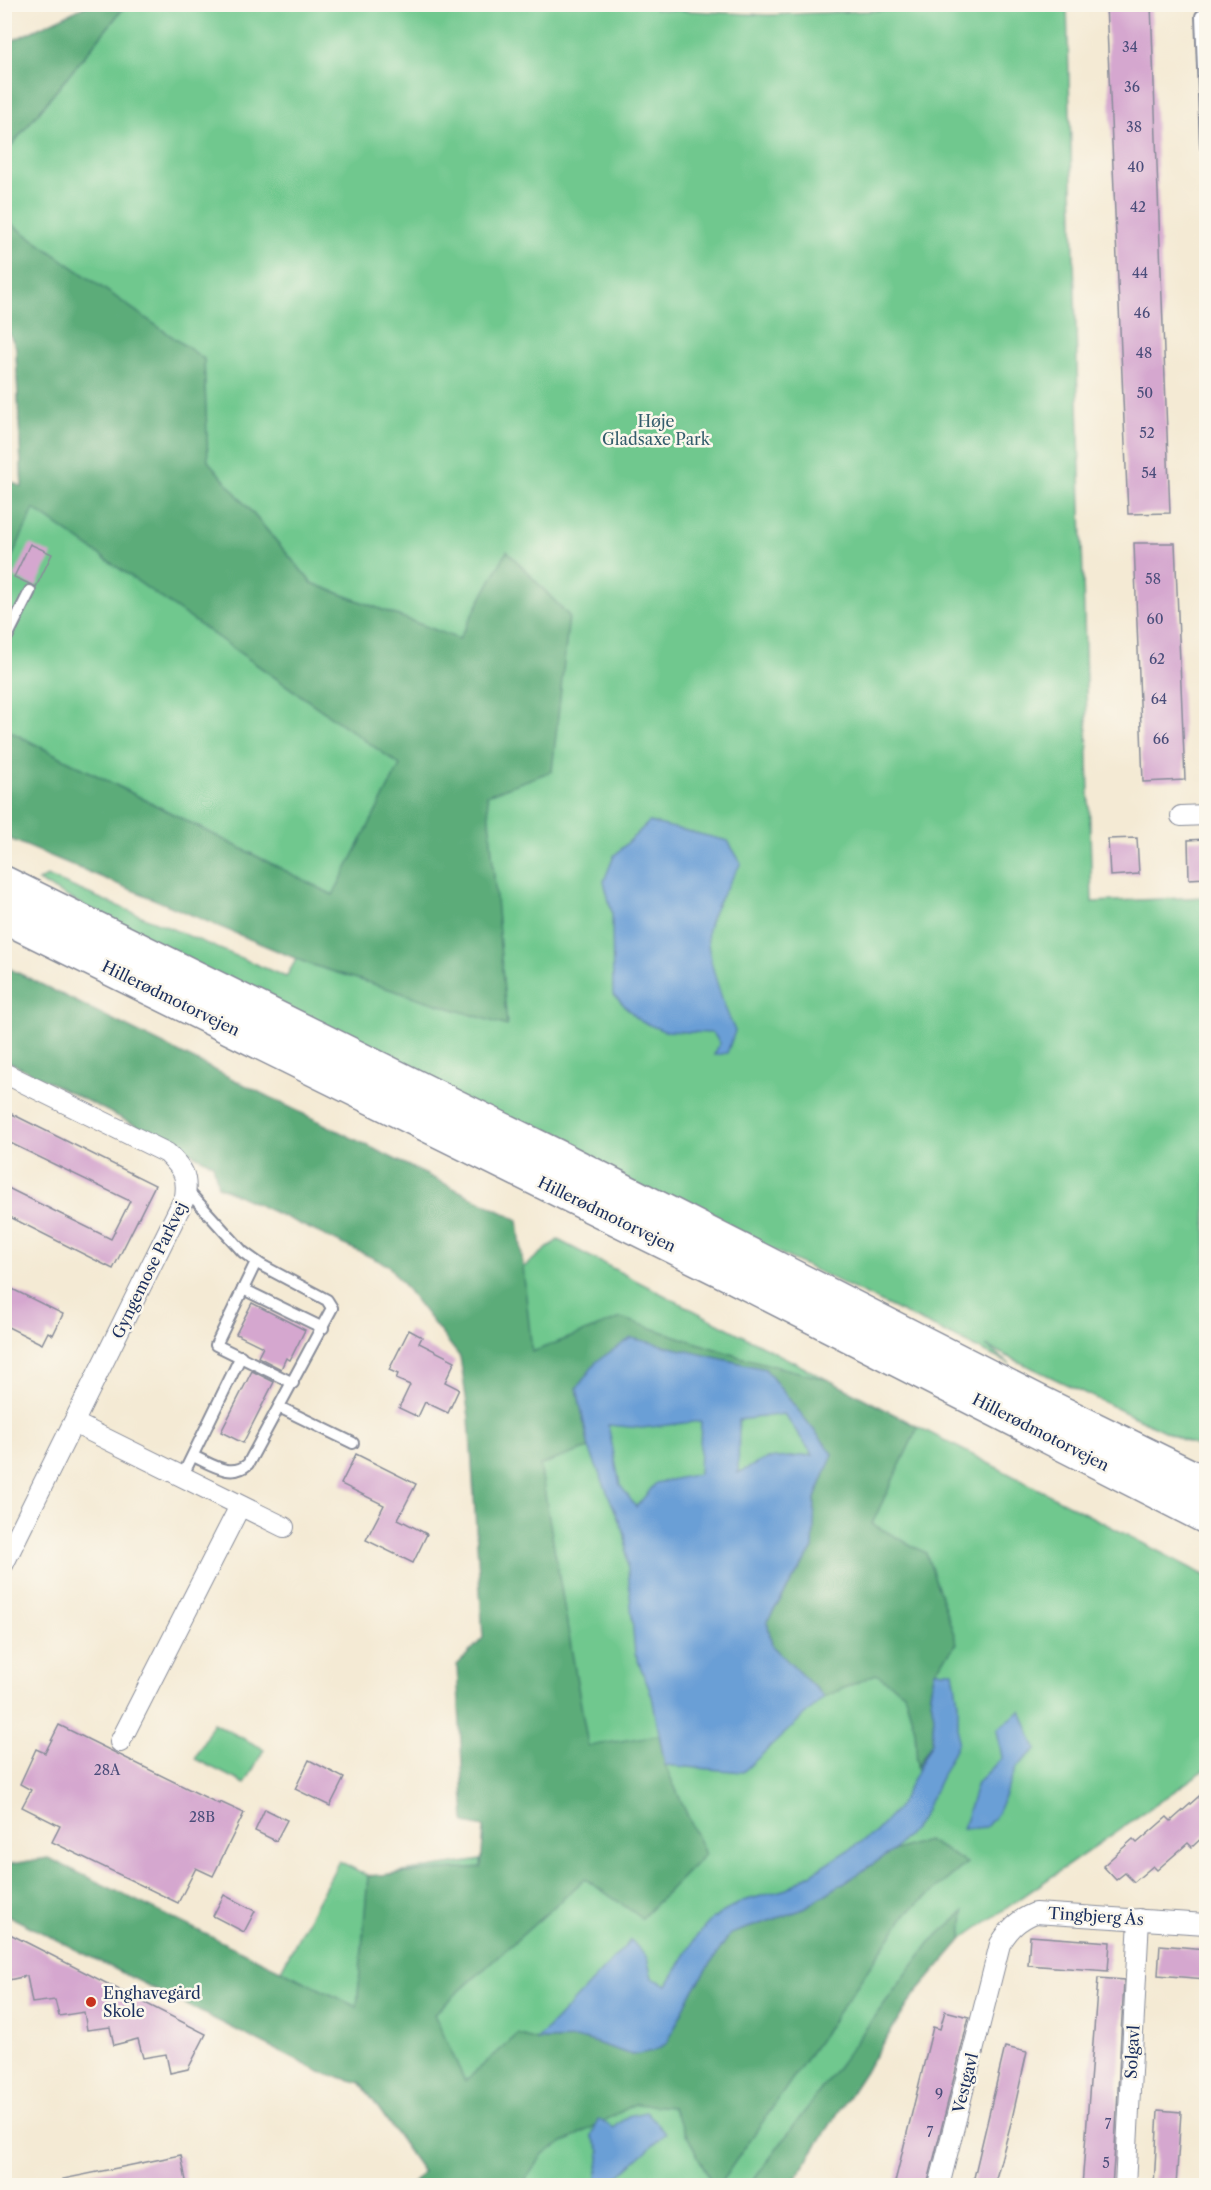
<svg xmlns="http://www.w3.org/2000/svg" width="1211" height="2190" font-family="'Libre Caslon Text',serif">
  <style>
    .green { fill: #6fc88e; stroke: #457c76; stroke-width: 1.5 }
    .forest { fill: #5bac79; stroke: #3b6e6c; stroke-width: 1.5 }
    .water { fill: #6a9fd6; stroke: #42679a; stroke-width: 1.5; fill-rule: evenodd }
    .building { fill: #d5a7cf }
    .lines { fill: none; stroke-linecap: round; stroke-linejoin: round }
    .lane-casing { stroke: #888c99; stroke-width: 14 }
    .street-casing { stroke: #888c99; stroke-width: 22 }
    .highway-casing { stroke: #888c99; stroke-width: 36 }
    .lane { stroke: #fff; stroke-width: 10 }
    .street { stroke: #fff; stroke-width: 20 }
    .highway { stroke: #fff; stroke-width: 33 }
    .poi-dot { fill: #c8321e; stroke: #fbf7ec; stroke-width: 2 }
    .labels { text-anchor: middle; stroke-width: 5; stroke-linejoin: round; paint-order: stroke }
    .number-label { font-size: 14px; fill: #4a4d7a }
    .park-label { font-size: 16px; fill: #345d6c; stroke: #fbf7ec }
    .street-label { font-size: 16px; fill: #1b2f5e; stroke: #fbf7ec }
    .poi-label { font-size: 16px; fill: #1b2f5e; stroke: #fbf7ec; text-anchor: start }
  </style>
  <rect width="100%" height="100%" fill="#fbf7ec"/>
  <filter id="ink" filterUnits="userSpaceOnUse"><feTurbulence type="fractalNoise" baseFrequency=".0167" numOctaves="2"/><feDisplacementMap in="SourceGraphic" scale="12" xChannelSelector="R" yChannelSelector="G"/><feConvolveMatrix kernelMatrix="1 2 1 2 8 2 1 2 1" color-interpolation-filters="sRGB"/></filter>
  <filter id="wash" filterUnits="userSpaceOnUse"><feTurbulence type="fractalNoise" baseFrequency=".008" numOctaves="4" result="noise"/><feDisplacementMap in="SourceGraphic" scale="24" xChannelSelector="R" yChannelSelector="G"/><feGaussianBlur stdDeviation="1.35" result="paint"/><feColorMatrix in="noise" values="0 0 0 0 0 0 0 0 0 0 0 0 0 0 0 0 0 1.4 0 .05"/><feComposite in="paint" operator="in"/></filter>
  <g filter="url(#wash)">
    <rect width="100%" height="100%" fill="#f4ead4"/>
    <g class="green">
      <path d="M 655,4 L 655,9 L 769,15 L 1006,5 L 1067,5 L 1092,902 L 1206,897 L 1206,1451 L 986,1346 L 1010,1364 L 434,1087 L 245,993 L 38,881 L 47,876 L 286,977 L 333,895 L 5,729 L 5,572 L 33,509 L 22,487 L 7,151 L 126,5 Z"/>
      <path d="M 558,1240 L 1206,1576 L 1206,1769 L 962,1939 L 915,1994 L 791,2185 L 412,2185 L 423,2172 L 361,2083 L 175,1998 L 281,1970 L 339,1861 L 370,1877 L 494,1858 L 533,1426 L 515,1274 Z"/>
      <path d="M 213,1723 L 264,1749 L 245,1784 L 195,1759 Z"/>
    </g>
    <g class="forest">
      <path d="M 88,5 L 126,5 L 7,151 L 10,223 L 204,359 L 208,461 L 312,583 L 459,639 L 507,551 L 569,616 L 552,771 L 487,795 L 507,1026 L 309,964 L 5,837 L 5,729 L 333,895 L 400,765 L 34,509 L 5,572 L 5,479 L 22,487 L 16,347 L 4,324 L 5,44 Z"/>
      <path d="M 4,966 L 518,1220 L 532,1352 L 621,1318 L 740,1357 L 829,1380 L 918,1427 L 872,1524 L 926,1553 L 957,1643 L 935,1671 L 930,1693 L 934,1716 L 932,1742 L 917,1767 L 915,1729 L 904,1693 L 876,1674 L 824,1697 L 772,1646 L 767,1621 L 813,1548 L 815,1498 L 833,1454 L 765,1369 L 577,1387 L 589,1448 L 540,1465 L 588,1746 L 659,1735 L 665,1765 L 705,1854 L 642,1918 L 585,1879 L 434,2014 L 465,2081 L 518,2034 L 537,2040 L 585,2039 L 632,2055 L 667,2043 L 692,1992 L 730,1934 L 801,1910 L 893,1851 L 927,1840 L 967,1863 L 907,1913 L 719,2185 L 713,2185 L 672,2107 L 635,2104 L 543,2154 L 522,2185 L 412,2185 L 423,2172 L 361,2083 L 320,2072 L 5,1914 L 5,1865 L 48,1858 L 357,2007 L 368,1876 L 481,1867 L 484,1827 L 465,1823 L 457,1665 L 483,1638 L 469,1417 L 460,1357 L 388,1265 L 218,1186 L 213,1164 L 5,1060 Z"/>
      <path d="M 964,1912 L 962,1939 L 915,1994 L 791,2185 L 750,2185 L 930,1942 Z"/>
    </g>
    <g class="water">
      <path d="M 649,822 L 728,841 L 741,863 C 730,883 713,906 708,929 C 704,951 725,1010 735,1031 L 727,1053 L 714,1055 L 720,1043 L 713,1033 L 664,1031 L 640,1021 L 613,994 L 612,913 L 604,881 L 614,856 Z"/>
      <path d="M 631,1338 L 765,1369 L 833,1454 L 815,1498 L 813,1548 L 767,1621 L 772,1646 L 824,1697 L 743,1772 L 665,1765 L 652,1696 L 635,1653 L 625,1535 L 589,1448 L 577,1388 L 597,1361 ZM 784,1414 L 813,1455 L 766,1459 L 738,1473 L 739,1420 ZM 701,1421 L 699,1474 L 656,1483 L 636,1507 L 620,1485 L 608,1425 L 642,1428 Z"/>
      <path d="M 935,1671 L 953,1671 L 958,1703 L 958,1742 L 920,1821 L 893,1851 L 801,1910 L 730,1934 L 692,1992 L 667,2043 L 654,2051 L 632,2055 L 585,2039 L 537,2040 L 631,1940 L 647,1958 L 652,1978 L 667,1985 L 696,1937 L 713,1918 L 743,1901 L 787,1889 L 875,1833 L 898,1808 L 932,1742 L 934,1716 L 930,1693 Z"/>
      <path d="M 1021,1711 L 1036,1749 L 1016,1768 L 997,1814 L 986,1827 L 963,1829 L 977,1783 L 1002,1758 L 997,1729 Z"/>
      <path d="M 646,2112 L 666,2133 L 609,2185 L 596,2185 L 600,2151 L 592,2136 L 598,2119 L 614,2128 L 628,2116 Z"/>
    </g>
    <g id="blocks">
      <g class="building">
        <path d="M 1106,4 L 1151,4 L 1170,513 L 1128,514 Z"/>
        <path d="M 1134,543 L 1175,543 L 1185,780 L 1143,782 Z"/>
        <path d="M 30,544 L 52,554 L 36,587 L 14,577 Z"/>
        <path d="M 1137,838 L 1139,874 L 1110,876 L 1108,839 Z"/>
        <path d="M 1206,839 L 1206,878 L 1189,879 L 1188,840 Z"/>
        <path d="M 4,1110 L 155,1185 L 113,1269 L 4,1214 L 4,1186 L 111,1239 L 130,1201 L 4,1140 Z"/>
        <path d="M 4,1285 L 63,1314 L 53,1335 L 48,1332 L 42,1344 L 4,1325 Z"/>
        <path d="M 252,1303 L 305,1330 L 290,1360 L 286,1358 L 281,1369 L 258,1357 L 263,1347 L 236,1334 Z"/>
        <path d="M 409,1330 L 422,1337 L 419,1343 L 455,1361 L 445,1382 L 459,1389 L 448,1413 L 425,1402 L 418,1417 L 399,1408 L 410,1385 L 396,1379 L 398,1374 L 389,1370 Z"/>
        <path d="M 252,1371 L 274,1382 L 243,1443 L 221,1432 Z"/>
        <path d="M 356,1454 L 416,1484 L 398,1519 L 427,1534 L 413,1563 L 366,1540 L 384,1505 L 341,1484 Z"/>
        <path d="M 59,1725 L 219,1804 L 220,1802 L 244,1813 L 213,1876 L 196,1868 L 178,1903 L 52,1842 L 60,1826 L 22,1807 L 31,1790 L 20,1784 L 36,1749 L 45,1753 Z"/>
        <path d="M 309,1760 L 344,1778 L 330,1806 L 295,1789 Z"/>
        <path d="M 1206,1790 L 1206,1834 L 1192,1847 L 1188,1843 L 1157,1870 L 1153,1866 L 1134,1882 L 1125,1873 L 1116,1880 L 1103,1866 L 1133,1839 L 1137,1843 L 1167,1817 L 1171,1821 Z"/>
        <path d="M 265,1809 L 287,1820 L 276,1841 L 255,1831 Z"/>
        <path d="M 224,1895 L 255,1911 L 244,1932 L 213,1916 Z"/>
        <path d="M 4,1931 L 206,2034 L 188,2069 L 170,2073 L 166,2054 L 143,2058 L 138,2039 L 114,2045 L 110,2027 L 87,2030 L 84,2012 L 59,2016 L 55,2000 L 32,2003 L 27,1976 L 4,1981 Z"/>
        <path d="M 1030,1936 L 1110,1942 L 1108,1971 L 1028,1965 Z"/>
        <path d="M 1160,1945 L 1206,1949 L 1206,1979 L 1158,1975 Z"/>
        <path d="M 1098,1978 L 1124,1980 L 1115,2146 L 1112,2186 L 1082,2186 Z"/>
        <path d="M 945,2011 L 969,2017 L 927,2186 L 894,2186 L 933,2027 L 940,2029 Z"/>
        <path d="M 1005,2047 L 1027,2052 L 1011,2123 L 994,2186 L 972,2186 Z"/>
        <path d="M 1158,2110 L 1181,2112 L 1176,2186 L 1154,2186 Z"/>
        <path d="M 181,2155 L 187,2186 L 63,2186 L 63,2179 Z"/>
      </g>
    </g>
  </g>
  <g filter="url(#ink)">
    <use href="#blocks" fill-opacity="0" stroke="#888c99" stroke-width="1.5"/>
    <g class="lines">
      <defs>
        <g id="lane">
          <path d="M 1206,16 L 1201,16 L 1206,147"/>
          <path d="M 4,643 L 30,591"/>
          <path d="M 186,1189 L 243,1252 L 261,1265 L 327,1300 L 332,1308 L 248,1464 C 231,1479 211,1464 193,1456"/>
          <path d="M 256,1262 L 216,1345 L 293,1383"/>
          <path d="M 243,1289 L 323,1328"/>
          <path d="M 279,1407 L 353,1443"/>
          <path d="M 182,1477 L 241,1356"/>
        </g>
        <g id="street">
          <path d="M 1181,816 L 1206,815"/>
          <path d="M 4,1073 L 167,1153 C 183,1169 188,1175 185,1197 L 4,1563"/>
          <path d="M 74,1423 L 284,1527"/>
          <path d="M 120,1742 L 240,1506"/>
          <path d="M 939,2186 L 1000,1944 C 1010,1928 1018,1920 1035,1913 L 1206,1924"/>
          <path d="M 1125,2186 L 1139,1919"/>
        </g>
        <g id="highway">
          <path d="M 4,883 L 558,1157 L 1039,1402 L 1206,1484"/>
          <path d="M 4,916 L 729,1274 L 1206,1517"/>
        </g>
      </defs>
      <use href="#lane" class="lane-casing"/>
      <use href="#street" class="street-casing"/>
      <use href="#highway" class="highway-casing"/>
      <use href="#lane" class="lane"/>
      <use href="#street" class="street"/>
      <use href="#highway" class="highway"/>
    </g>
  </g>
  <circle class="poi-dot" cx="91" cy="2002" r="6"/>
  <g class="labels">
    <g class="number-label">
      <text x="1130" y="52">34</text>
      <text x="1132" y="92">36</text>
      <text x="1134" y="132">38</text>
      <text x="1136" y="172">40</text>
      <text x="1138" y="212">42</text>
      <text x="1140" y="278">44</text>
      <text x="1142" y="318">46</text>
      <text x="1144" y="358">48</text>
      <text x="1145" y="398">50</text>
      <text x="1147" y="438">52</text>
      <text x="1149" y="478">54</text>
      <text x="1153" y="584">58</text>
      <text x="1155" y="624">60</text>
      <text x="1157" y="664">62</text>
      <text x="1159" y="704">64</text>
      <text x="1161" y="744">66</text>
      <text x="107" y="1775">28A</text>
      <text x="202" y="1822">28B</text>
      <text x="939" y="2099">9</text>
      <text x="1108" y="2129">7</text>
      <text x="930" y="2137">7</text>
      <text x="1106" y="2168">5</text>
    </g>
    <g class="park-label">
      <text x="656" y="427">Høje<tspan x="656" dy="18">Gladsaxe Park</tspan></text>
    </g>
    <g class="street-label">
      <text transform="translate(171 998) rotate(26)" y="6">Hillerødmotorvejen</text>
      <text transform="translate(607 1214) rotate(26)" y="6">Hillerødmotorvejen</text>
      <text transform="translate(149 1270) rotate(-64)" y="6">Gyngemose Parkvej</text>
      <text transform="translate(1041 1432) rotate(27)" y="6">Hillerødmotorvejen</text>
      <text transform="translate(1096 1916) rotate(4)" y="6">Tingbjerg Ås</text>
      <text transform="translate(1132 2052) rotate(-87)" y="6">Solgavl</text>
      <text transform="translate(965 2083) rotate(-76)" y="6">Vestgavl</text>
    </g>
    <g class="poi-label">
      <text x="103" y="1999">Enghavegård<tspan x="103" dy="18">Skole</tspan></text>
    </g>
  </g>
  <rect width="1211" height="2190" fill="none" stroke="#fbf7ec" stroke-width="24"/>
</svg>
